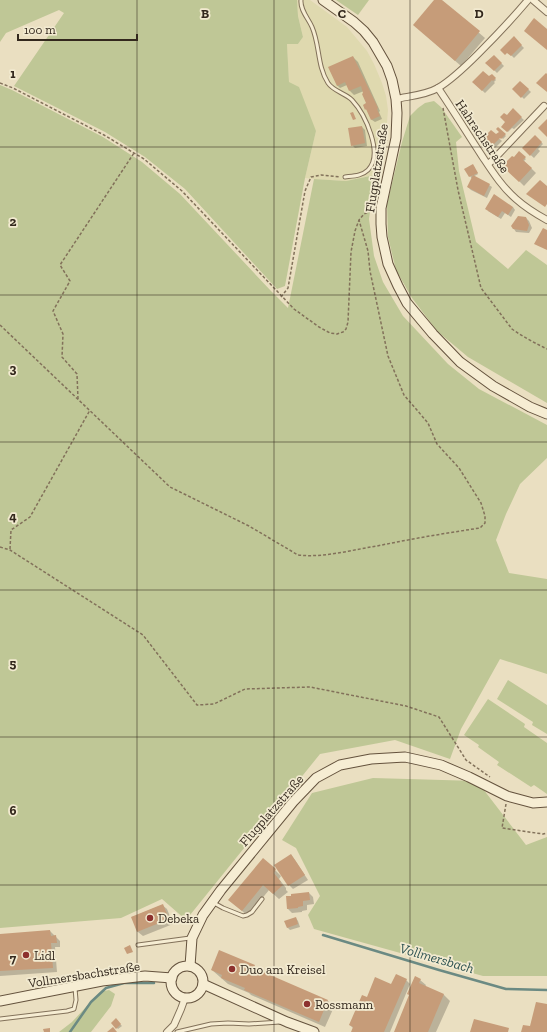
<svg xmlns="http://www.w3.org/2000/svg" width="547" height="1032" font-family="'Zilla Slab',serif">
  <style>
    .farmland { fill: #dfd9af }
    .green { fill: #bfc796 }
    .shadow { fill: #0003 }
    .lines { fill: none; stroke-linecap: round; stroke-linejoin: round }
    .stream { stroke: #6b8a83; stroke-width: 2.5 }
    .building { fill: #c69c79 }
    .lane-casing { stroke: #82715a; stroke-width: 5 }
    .street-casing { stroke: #82715a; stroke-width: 8 }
    .secondary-casing { stroke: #64523d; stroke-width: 11 }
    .path { stroke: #82715a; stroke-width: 1.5; stroke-dasharray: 3 2; stroke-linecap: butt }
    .lane { stroke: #f6edd3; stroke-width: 3 }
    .street { stroke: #f6edd3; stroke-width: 6 }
    .secondary { stroke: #f6edd3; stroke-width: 9 }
    .grid { fill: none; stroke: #33281d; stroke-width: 1; stroke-opacity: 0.55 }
    .poi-dot { fill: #8d312e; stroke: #f2ead0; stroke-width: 1.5 }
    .labels { text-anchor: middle; stroke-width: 3.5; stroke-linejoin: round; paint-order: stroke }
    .street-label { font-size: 13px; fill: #33281d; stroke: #f2ead0 }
    .poi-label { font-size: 13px; fill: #33281d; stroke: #f2ead0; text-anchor: start }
    .water-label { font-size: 14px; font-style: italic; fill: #2d5251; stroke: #f2ead0 }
    .grid-label { font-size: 13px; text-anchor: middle; font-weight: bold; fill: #33281d; stroke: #f2ead0; stroke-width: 3.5; stroke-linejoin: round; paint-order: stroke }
  </style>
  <rect width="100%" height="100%" fill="#eadfc1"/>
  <path class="farmland" d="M 297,0 L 310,0 L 347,27 L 367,51 L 374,64 L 382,83 L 386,96 L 388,110 L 387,122 L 382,151 L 375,175 L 346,181 L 314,179 L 305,178 L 316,131 L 289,82 L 287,44 L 298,44 L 303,37 L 298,16 Z"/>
  <g class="green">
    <path d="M 0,0 L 297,0 L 298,16 L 303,37 L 298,44 L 287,44 L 289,82 L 299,87 L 316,131 L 305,178 L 285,286 L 277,289 L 185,189 L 145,157 L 105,132 L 14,86 L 64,13 L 59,10 L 6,33 L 0,42 Z"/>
    <path d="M 336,0 L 369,0 L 358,15 Z"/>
    <path d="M 0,85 L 12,90 L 103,137 L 142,162 L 180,194 L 271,291 L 288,308 L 314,179 L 346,181 L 375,175 L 369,219 L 374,256 L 383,282 L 403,316 L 448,364 L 479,389 L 547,425 L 547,458 L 520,484 L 506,514 L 496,540 L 509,573 L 547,579 L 547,674 L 500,659 L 461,729 L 450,759 L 395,740 L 320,754 L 186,920 L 162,899 L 121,918 L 0,928 Z"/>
    <path d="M 434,101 L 441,107 L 462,137 L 456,142 L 459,171 L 476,242 L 508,269 L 526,250 L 547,265 L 547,403 L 468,357 L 437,331 L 412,298 L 396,270 L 388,237 L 387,204 L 402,142 L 410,116 L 418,108 L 425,103 Z"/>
    <path d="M 508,680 L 547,705 L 547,734 L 532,725 L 533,722 L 497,699 Z"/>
    <path d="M 488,699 L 525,724 L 524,727 L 547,743 L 547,794 L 534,785 L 531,787 L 497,765 L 499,762 L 478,747 L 479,745 L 464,735 Z"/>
    <path d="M 373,778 L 477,781 L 526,845 L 547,837 L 547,976 L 483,976 L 314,929 L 308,915 L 320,896 L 296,848 L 282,840 L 312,793 Z"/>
    <path d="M 109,990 L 115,994 L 111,1006 L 91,1032 L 59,1032 L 72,1022 L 100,992 Z"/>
  </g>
  <g class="shadow">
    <path d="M 435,0 L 441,0 L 485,38 L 461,66 L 419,29 Z"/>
    <path d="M 514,38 L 524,48 L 514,58 L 504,48 Z"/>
    <path d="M 494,56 L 504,66 L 497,73 L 487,63 Z"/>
    <path d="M 353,57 L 358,62 L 380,111 L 379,112 L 382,119 L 375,122 L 372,120 L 369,112 L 366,109 L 367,104 L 364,91 L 354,95 L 350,91 L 347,85 L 340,88 L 337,85 Z"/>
    <path d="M 492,75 L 496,80 L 494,82 L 495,83 L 485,93 L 473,82 Z"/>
    <path d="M 520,82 L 531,92 L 524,99 L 514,89 Z"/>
    <path d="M 513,110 L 524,120 L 514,129 L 512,128 L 508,132 L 503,127 L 507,123 L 507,116 Z"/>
    <path d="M 362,127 L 365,130 L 367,146 L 355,148 L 352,145 Z"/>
    <path d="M 498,128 L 506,136 L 503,139 L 498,134 L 500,132 Z"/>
    <path d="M 491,131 L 502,141 L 495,148 L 485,138 Z"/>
    <path d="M 535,136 L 543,144 L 538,149 L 540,151 L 534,158 L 523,148 Z"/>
    <path d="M 519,153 L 526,159 L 524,161 L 536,173 L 524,186 L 504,166 L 518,163 Z"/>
    <path d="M 474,167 L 478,174 L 473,177 L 489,185 L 492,187 L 487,198 L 471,190 L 468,187 L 472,179 L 466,170 Z"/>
    <path d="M 513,207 L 515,210 L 511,217 L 505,213 L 501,219 L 488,211 Z"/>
    <path d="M 526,218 L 529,221 L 532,228 L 529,233 L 516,232 L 514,229 Z"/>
    <path d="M 291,855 L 295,860 L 308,880 L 293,889 L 289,885 Z"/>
    <path d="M 275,870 L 281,876 L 279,879 L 286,888 L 286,890 L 288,892 L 279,899 L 269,890 L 248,916 L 235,905 Z"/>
    <path d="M 309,893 L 313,897 L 314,904 L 307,905 L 307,910 L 302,911 L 302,912 L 292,913 L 288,909 L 287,897 Z"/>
    <path d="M 162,905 L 167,909 L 173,924 L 143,936 L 138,932 L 132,917 Z"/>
    <path d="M 296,918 L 298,921 L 300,927 L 290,930 L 287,927 Z"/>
    <path d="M 50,931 L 60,941 L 60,947 L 55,947 L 57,972 L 0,976 L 0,935 Z"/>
    <path d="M 254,966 L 260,972 L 328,1001 L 334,1007 L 325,1027 L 251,995 L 249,993 L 228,984 L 212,970 Z"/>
    <path d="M 406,980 L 410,984 L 390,1032 L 352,1032 L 354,1029 L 350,1025 L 367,998 Z"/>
    <path d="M 420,980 L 426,985 L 425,987 L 444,995 L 450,1001 L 436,1032 L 395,1032 Z"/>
    <path d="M 116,1020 L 122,1026 L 118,1029 L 112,1023 Z"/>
  </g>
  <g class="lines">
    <g class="stream">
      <path d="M 323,935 L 439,970 L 506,989 L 547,990"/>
      <path d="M 70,1032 L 91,1002 L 106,988 L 124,983 L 154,983"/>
    </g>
  </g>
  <g class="building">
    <path d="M 434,0 L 442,0 L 480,31 L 455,61 L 413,25 Z"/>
    <path d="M 534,18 L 547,29 L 547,50 L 524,31 Z"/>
    <path d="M 514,36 L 522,45 L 511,56 L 507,53 L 505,55 L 500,50 Z"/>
    <path d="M 494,55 L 502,63 L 494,71 L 485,63 Z"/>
    <path d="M 353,56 L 378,108 L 377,109 L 380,116 L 371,120 L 366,109 L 365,110 L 363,105 L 366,103 L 362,94 L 363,93 L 361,86 L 349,91 L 345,82 L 337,86 L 328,67 Z"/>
    <path d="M 483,71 L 489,76 L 492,74 L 496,78 L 493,81 L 492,80 L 482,91 L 472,82 Z"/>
    <path d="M 546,73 L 547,74 L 547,92 L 536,83 Z"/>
    <path d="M 520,81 L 529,89 L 521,98 L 512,89 Z"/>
    <path d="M 513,108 L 522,117 L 507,132 L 501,127 L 505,122 L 500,117 L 504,113 L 507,115 Z"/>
    <path d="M 353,112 L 356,119 L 353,120 L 350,113 Z"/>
    <path d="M 547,119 L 547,137 L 538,128 Z"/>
    <path d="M 362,126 L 365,143 L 351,146 L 348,128 Z"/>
    <path d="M 498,127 L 506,134 L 501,139 L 500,138 L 492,146 L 483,138 L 491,130 L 496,134 L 499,132 L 496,129 Z"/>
    <path d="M 535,135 L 542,142 L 530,156 L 522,148 Z"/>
    <path d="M 519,151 L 526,157 L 523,160 L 532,168 L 519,182 L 502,166 L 512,156 L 514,157 Z"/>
    <path d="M 473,164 L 478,173 L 469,177 L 464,169 Z"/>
    <path d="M 473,175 L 490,184 L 484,196 L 467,187 Z"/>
    <path d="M 540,180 L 547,186 L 547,204 L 545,207 L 526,194 Z"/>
    <path d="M 494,194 L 513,207 L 508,215 L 502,211 L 498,217 L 485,209 Z"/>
    <path d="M 518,216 L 526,217 L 529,225 L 527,231 L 513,229 L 511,226 Z"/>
    <path d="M 543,228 L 547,230 L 547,250 L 534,244 Z"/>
    <path d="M 291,854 L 305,875 L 288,886 L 274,865 Z"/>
    <path d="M 263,858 L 276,869 L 274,873 L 281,882 L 280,883 L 283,885 L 273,894 L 263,885 L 242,911 L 228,900 Z"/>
    <path d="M 309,892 L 310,900 L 303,901 L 303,906 L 298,907 L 298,908 L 287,909 L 286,896 L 291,896 L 291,894 Z"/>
    <path d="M 163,904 L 169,919 L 137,932 L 131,917 Z"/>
    <path d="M 296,917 L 298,924 L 287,928 L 284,921 Z"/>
    <path d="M 50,930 L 51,936 L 56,935 L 57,943 L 51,943 L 53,968 L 0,971 L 0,934 Z"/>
    <path d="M 130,945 L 133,952 L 127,954 L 124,948 Z"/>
    <path d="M 219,950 L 255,965 L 254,968 L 328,1000 L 319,1022 L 244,990 L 245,988 L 221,978 L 222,975 L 211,970 Z"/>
    <path d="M 396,974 L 407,979 L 384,1032 L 351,1032 L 353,1027 L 349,1025 L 362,995 L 367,997 L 375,977 L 391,984 Z"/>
    <path d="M 415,976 L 421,979 L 419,983 L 444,994 L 428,1032 L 394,1032 L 409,995 L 407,994 Z"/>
    <path d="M 536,1002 L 547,1004 L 547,1032 L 521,1032 L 523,1025 L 530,1026 Z"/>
    <path d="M 116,1018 L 121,1024 L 116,1029 L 111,1023 Z"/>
    <path d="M 474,1019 L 509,1028 L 508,1032 L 470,1032 Z"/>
    <path d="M 113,1027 L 117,1032 L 107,1032 Z"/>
    <path d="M 50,1028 L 50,1032 L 44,1032 L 43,1029 Z"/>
  </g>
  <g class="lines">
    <defs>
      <g id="lane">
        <path d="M 301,0 C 300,10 308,18 312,27 C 320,45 317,66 328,83 C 333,91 345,93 352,100 C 365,114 384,154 368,170 C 362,176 353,176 345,177"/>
        <path d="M 214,903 L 223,908 L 243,916 L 247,915 L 252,912 L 262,899"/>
        <path d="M 138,945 L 190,938"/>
        <path d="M 0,1019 L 67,1011 L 74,1009 L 76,1000 L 74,976"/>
        <path d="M 177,1032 L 211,1024 L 228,1023 L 249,1024 L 280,1022"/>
      </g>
      <g id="street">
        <path d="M 533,0 L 547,12"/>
        <path d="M 438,88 C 453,110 467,133 482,156 C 492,171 502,187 516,199 C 525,207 536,214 547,220"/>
        <path d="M 396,99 C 410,96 426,95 438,88 C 453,79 466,66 478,54 C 495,37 512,19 528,0"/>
        <path d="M 488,164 L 494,159 L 544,106"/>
        <path d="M 167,1032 L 174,1025 L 181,1009 L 185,998"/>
      </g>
      <g id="secondary">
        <path d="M 323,0 L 354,22 L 364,31 L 373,42 L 387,66 L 392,80 L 396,99 L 397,113 L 396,138 L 381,208 L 381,224 L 382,237 L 388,264 L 398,286 L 407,303 L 433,334 L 460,362 L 493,386 L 530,407 L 547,414"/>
        <path d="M 190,966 L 192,938 L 203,915 L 221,890 L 293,802 L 316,778 L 340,765 L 371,759 L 405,757 L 441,765 L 469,777 L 507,796 L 533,803 L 547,802"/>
        <circle cx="187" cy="982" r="16"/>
        <path d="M 203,984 L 287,1022 L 314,1032"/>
        <path d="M 0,1001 L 102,981 L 145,976 L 172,978"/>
      </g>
    </defs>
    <use href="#lane" class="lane-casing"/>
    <use href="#street" class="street-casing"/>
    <use href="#secondary" class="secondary-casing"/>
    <g class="path">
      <path d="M 0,83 L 13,88 L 104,135 L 144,159 L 182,191 L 294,309 L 319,327 L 330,333 L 337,334 L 343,332 L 346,329 L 348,322 L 351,252 L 355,231 L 359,220 L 364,214 L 373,210"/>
      <path d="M 443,108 L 458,190 L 481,288 L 512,329 C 523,337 535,343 547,349"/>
      <path d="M 379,147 L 387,140"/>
      <path d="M 281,297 L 288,288 L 305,191 L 311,177 L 321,175 L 340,177"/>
      <path d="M 0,325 L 170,487 L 249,526 L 298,555 C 324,558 351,550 377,546 C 411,539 446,533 480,528 L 485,523 L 485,516 L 481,503 L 459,468 L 437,444 L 428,423 L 404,395 L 388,356 L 370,271 L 368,251 L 359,220"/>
      <path d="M 78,399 L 77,374 L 62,357 L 63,334 L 53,311 L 70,281 L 60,265 L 134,153"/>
      <path d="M 0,547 L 10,550 L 143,635 L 197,705 L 214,704 L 245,689 L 310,687 L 406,706 L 439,717 L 466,760 L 490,777"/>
      <path d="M 10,549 L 11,530 L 30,517 L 90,410"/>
      <path d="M 506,804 L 502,828 L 543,834 L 547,833"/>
    </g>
    <use href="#lane" class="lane"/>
    <use href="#street" class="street"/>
    <use href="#secondary" class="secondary"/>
  </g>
  <path class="grid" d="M 137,0 L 137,1032M 274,0 L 274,1032M 410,0 L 410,1032M 0,147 L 547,147M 0,295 L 547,295M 0,442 L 547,442M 0,590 L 547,590M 0,737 L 547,737M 0,885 L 547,885"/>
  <g class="poi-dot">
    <circle cx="150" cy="918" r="4"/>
    <circle cx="26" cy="955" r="4"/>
    <circle cx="232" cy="969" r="4"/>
    <circle cx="307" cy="1004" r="4"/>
  </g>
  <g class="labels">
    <g class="street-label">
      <text transform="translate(483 136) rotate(56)" y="5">Hahrachstraße</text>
      <text transform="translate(376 168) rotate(-81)" y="5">Flugplatzstraße</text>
      <text transform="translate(271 810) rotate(-49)" y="5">Flugplatzstraße</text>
      <text transform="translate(84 974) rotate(-9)" y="5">Vollmersbachstraße</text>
    </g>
    <g class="poi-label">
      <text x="158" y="923">Debeka</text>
      <text x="34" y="960">Lidl</text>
      <text x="240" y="974">Duo am Kreisel</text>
      <text x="315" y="1009">Rossmann</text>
    </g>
    <g class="water-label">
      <text transform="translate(437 958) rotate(16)" y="5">Vollmersbach</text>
    </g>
  </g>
  <g class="grid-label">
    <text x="205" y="18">B</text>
    <text x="342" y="18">C</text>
    <text x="479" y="18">D</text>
    <text x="13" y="78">1</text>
    <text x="13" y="226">2</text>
    <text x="13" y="373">3</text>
    <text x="13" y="521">4</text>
    <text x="13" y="668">5</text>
    <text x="13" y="815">6</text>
    <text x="13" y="963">7</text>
  </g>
  <path d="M18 34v6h119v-6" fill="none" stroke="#33281d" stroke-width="2"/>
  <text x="24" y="34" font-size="12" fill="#33281d" stroke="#f2ead0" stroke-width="3" paint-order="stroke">100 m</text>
</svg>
